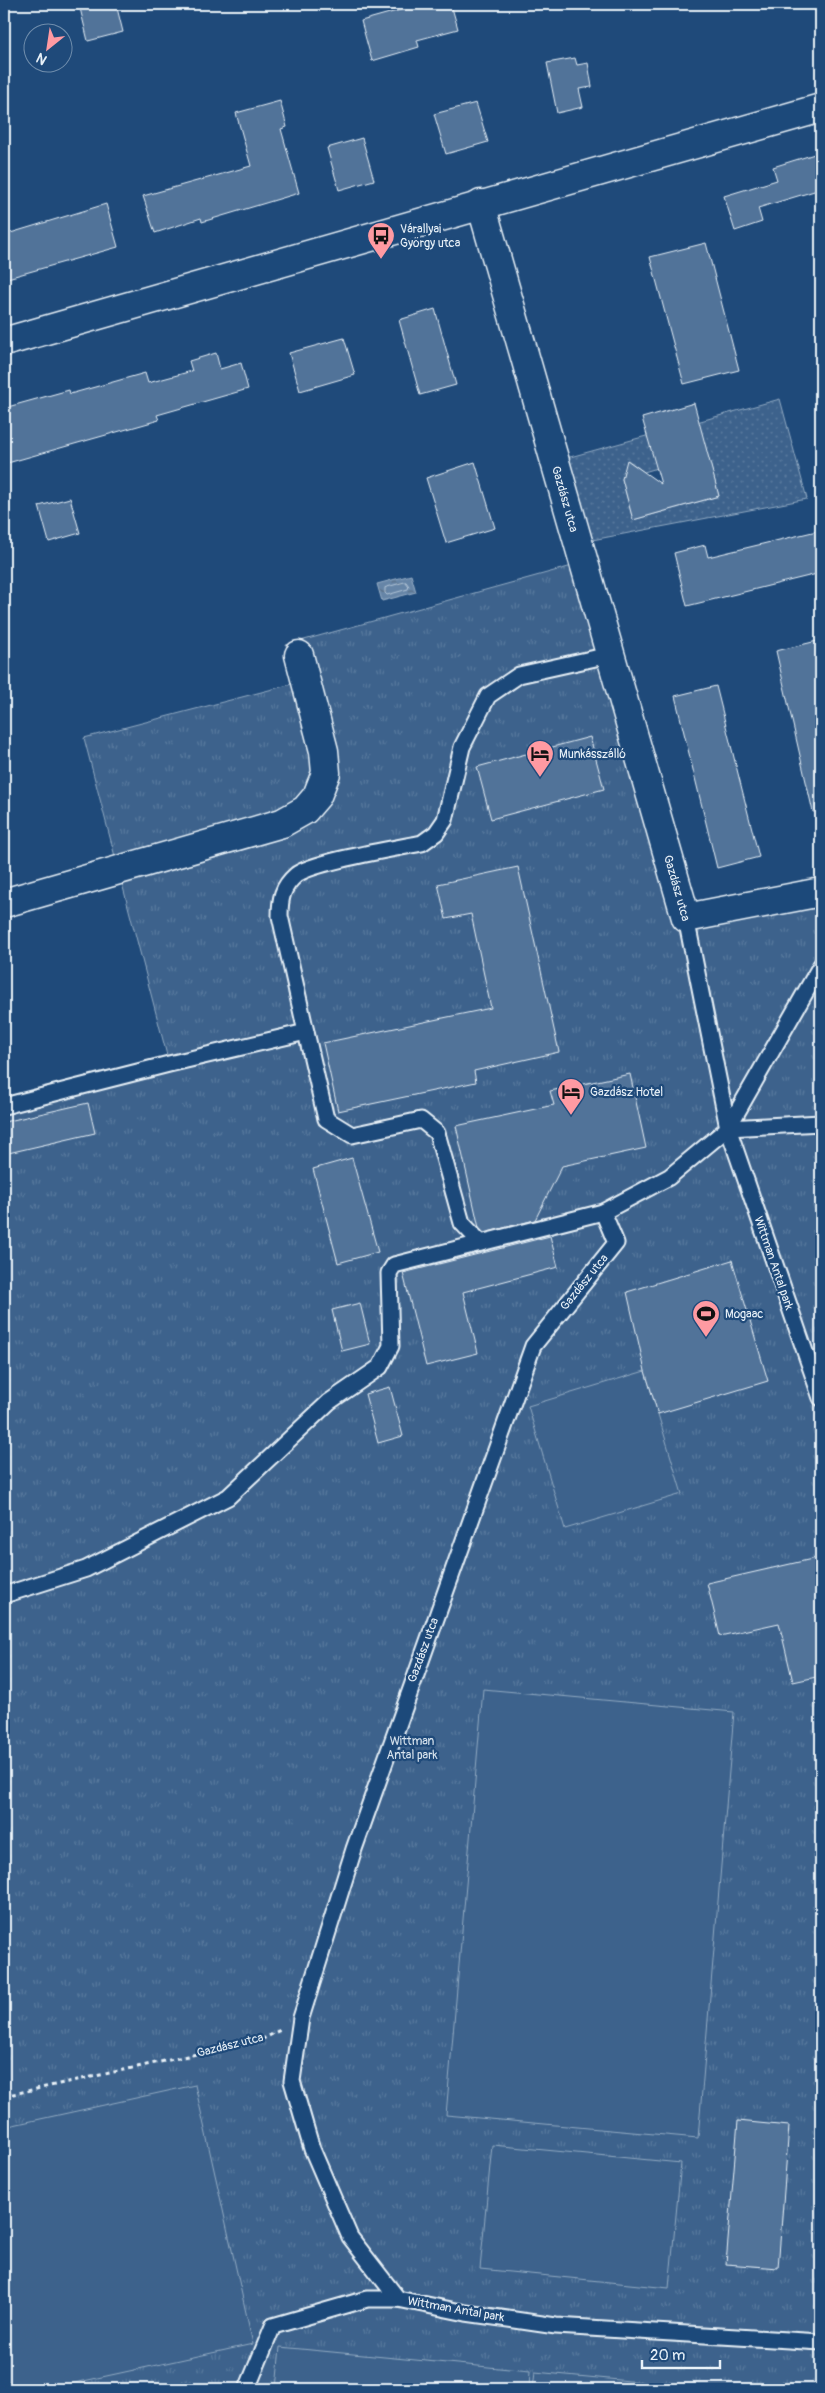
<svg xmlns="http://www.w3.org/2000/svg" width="825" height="2393" font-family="Pangolin,sans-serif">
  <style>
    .grass { fill: url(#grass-tufts); stroke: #92aac2 }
    .garden { fill: url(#garden-dots); stroke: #92aac2; fill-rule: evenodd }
    .pitch { fill: #3c628c; stroke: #92aac2 }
    .water { fill: url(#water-ripples); stroke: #9ab0c7 }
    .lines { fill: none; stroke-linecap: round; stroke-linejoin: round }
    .shore { stroke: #b4c6d8; stroke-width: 1 }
    .building { fill: #517399; stroke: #e8f1f8 }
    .service-casing { stroke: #e8f1f8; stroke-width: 19 }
    .minor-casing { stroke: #e8f1f8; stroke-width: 31 }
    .path { stroke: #e8f1f8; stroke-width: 3; stroke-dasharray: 4 4; stroke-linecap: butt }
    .service { stroke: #1f4a7a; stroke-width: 15 }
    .minor { stroke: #1f4a7a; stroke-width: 28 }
    .labels { text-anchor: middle; stroke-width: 4.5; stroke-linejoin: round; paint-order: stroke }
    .poi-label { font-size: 12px; fill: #e8f1f8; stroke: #1f4a7a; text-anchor: start }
    .street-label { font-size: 12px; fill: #e8f1f8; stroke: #1f4a7a }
    .park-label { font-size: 12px; fill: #d7e3ed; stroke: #1f4a7a }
  </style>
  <defs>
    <pattern id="grass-tufts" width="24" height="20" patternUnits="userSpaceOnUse" patternTransform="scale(1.25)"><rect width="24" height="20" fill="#3c628c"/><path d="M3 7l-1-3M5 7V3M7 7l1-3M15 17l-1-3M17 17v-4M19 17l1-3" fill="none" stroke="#58799d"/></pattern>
    <pattern id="garden-dots" width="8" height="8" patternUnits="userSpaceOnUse" patternTransform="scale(1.25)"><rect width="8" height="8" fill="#3c628c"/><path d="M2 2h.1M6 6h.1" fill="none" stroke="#58799d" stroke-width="1.8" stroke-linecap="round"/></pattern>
    <pattern id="water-ripples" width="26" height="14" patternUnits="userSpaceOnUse" patternTransform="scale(1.25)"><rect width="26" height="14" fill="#6685a7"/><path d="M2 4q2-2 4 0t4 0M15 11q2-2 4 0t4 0" fill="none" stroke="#596d82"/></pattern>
  </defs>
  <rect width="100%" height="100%" fill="#1f4a7a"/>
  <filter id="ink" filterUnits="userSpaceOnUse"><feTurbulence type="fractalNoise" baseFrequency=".02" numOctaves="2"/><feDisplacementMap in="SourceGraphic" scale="10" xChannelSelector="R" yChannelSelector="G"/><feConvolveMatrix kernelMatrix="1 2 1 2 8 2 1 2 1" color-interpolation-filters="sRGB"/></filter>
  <g filter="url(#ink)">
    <path class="grass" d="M 583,563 L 686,918 L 821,892 L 821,2389 L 4,2389 L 4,1106 L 169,1063 L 84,738 L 296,683 L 286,645 Z"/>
    <path class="garden" d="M 780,399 L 807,499 L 587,541 L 563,459 ZM 707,453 L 719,496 L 633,520 L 622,479 L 628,460 L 644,472 Z"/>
    <g class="pitch">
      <path d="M 645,1371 L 682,1494 L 565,1529 L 528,1406 Z"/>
      <path d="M 483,1689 L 734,1712 L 698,2138 L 446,2115 Z"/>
      <path d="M 195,2085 L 253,2344 L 47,2389 L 4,2389 L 4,2127 Z"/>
      <path d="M 492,2145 L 681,2163 L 669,2288 L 480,2269 Z"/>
      <path d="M 280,2347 L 530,2371 L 529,2389 L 276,2389 Z"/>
      <path d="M 535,2372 L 714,2389 L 533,2389 Z"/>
    </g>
    <path class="water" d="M 411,575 L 416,592 L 382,601 L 377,584 Z"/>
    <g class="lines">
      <path class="shore" d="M 406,582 L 409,586 L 408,589 L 387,595 L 385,593 L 385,588 Z"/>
    </g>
    <g class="building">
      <path d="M 79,4 L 116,4 L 123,32 L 88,41 Z"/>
      <path d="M 422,4 L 451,4 L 458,29 L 417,40 L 419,47 L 372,61 L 361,21 Z"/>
      <path d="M 575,58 L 577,65 L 588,63 L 592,87 L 579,89 L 583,107 L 557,113 L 547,63 Z"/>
      <path d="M 280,101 L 287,127 L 281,129 L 299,193 L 202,222 L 201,218 L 155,233 L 143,196 L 251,166 L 236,113 Z"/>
      <path d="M 476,103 L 488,142 L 446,154 L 434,114 Z"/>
      <path d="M 362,138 L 374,180 L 339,190 L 327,148 Z"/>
      <path d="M 821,152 L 821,189 L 758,208 L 762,222 L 735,231 L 724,196 L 777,180 L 773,167 Z"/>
      <path d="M 106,204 L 118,247 L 4,279 L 4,235 Z"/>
      <path d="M 706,243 L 739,370 L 684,384 L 650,257 Z"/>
      <path d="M 435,309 L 456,385 L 420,395 L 399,320 Z"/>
      <path d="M 344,338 L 355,375 L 300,391 L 289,353 Z"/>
      <path d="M 216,353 L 220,369 L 241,363 L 248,389 L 157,415 L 159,420 L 4,464 L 4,408 L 69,390 L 70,394 L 145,373 L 148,383 L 192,371 L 189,361 Z"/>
      <path d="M 694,403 L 719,496 L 633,520 L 622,479 L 627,460 L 661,484 L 642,418 Z"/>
      <path d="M 475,462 L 495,528 L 446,543 L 426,478 Z"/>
      <path d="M 70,498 L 80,533 L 49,542 L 39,506 Z"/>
      <path d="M 821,530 L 821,573 L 687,606 L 674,553 L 705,545 L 708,557 Z"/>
      <path d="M 817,641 L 821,662 L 821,811 L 813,812 L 776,651 Z"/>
      <path d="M 716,686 L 759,857 L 717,868 L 675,696 Z"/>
      <path d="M 590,737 L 604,789 L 491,819 L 477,767 Z"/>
      <path d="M 518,867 L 559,1052 L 474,1071 L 476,1082 L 338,1111 L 323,1043 L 491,1008 L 471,914 L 446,919 L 438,884 Z"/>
      <path d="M 630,1074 L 646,1148 L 562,1166 L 535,1220 L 484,1233 L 479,1228 L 456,1126 L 554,1105 L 550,1091 Z"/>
      <path d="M 88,1103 L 95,1133 L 4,1154 L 4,1122 Z"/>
      <path d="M 352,1158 L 378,1252 L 338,1263 L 313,1169 Z"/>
      <path d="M 550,1236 L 558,1267 L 463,1292 L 478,1353 L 426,1366 L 403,1273 Z"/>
      <path d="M 732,1260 L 768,1381 L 658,1414 L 645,1371 L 627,1292 Z"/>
      <path d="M 360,1303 L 370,1344 L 342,1351 L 332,1310 Z"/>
      <path d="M 390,1387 L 403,1436 L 378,1443 L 365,1394 Z"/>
      <path d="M 821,1557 L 821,1676 L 793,1682 L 779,1623 L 720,1636 L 707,1583 Z"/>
      <path d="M 738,2121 L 789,2126 L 778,2268 L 726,2264 Z"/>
    </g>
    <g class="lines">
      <defs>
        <g id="service">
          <path d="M 686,918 L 728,1128 L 821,1398"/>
          <path d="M 821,965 L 728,1128 L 669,1177 L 603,1212 L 616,1243 L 533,1346 L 354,1849 L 301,2018 L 292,2081 L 312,2149 L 350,2237 L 398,2299 L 466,2313 L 556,2326 L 821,2342"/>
          <path d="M 306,1032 L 326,1119 L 352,1135 L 421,1120 L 437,1133 L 462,1223 L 481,1243"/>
          <path d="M 4,1106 L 169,1064 L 306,1032 L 280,916 C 280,899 282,887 296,875 C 311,862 397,848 422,843 L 436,833 L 445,820 L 462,747 L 488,696 L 519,675 L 609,655"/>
          <path d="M 728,1128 L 821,1123"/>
          <path d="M 4,1595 L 86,1569 L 228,1497 L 329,1402 L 380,1367 L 391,1346 L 389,1273 L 394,1265 L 603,1212"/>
          <path d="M 247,2389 L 273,2326 L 367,2299 L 398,2299"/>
        </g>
        <g id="minor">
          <path d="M 481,204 L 686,918 L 821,892"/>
          <path d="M 4,342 L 821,108"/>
          <path d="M 4,903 L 282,823 L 305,810 L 317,796 L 326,773 L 324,751 L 299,655"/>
        </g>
      </defs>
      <use href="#service" class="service-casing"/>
      <use href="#minor" class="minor-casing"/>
      <path class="path" d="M 4,2096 L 261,2040 L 280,2030"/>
      <use href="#service" class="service"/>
      <use href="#minor" class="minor"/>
    </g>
  </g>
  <defs>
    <symbol id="bus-pin" viewBox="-11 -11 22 30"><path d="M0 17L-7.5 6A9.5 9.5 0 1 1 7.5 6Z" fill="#ff9aa2" stroke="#1f4a7a"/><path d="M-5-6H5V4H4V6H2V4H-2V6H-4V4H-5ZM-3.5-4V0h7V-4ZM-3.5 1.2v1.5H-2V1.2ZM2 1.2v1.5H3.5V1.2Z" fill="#111"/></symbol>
    <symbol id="hotel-pin" viewBox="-11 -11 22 30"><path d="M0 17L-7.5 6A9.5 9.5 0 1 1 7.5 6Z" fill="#ff9aa2" stroke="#1f4a7a"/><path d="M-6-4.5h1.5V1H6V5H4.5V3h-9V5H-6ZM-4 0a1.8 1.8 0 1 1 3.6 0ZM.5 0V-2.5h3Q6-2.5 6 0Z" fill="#111"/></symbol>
    <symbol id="stadium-pin" viewBox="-11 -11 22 30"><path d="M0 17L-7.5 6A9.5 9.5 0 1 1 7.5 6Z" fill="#ff9aa2" stroke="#1f4a7a"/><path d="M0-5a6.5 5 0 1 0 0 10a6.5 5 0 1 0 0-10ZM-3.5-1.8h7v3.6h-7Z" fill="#111"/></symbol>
  </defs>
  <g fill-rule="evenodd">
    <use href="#bus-pin" x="365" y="220" width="32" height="43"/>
    <use href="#hotel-pin" x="524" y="738" width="32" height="43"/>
    <use href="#hotel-pin" x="555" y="1076" width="32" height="43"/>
    <use href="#stadium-pin" x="690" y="1298" width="32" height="43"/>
  </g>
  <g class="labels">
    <g class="poi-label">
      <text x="400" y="233">Várallyai<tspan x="400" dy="14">György utca</tspan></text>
      <text x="559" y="758">Munkásszálló</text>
      <text x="590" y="1096">Gazdász Hotel</text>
      <text x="725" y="1318">Mogaac</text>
    </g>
    <g class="street-label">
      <text transform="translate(565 499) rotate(74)" y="4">Gazdász utca</text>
      <text transform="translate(677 888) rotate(74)" y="4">Gazdász utca</text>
      <text transform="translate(774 1263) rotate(71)" y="4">Wittman Antal park</text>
      <text transform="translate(584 1282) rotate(-51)" y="4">Gazdász utca</text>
      <text transform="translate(423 1650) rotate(-70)" y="4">Gazdász utca</text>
      <text transform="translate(230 2045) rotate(-14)" y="4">Gazdász utca</text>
      <text transform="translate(456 2309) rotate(10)" y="4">Wittman Antal park</text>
    </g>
    <g class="park-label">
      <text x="412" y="1745">Wittman<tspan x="412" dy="14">Antal park</tspan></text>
    </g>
  </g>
  <rect width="825" height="2393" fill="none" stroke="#1f4a7a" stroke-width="20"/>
  <rect x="10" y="10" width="805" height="2373" fill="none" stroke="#e8f1f8" stroke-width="2" filter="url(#ink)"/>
  <g transform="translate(48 48) rotate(210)"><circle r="24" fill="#1f4a7a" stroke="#6f8dac"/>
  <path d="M0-4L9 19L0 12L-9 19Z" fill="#ff9aa2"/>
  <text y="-8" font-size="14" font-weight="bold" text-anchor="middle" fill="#e8f1f8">N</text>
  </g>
  <path d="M642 2360v8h78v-8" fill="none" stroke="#e8f1f8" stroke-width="2.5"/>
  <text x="650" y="2360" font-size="15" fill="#e8f1f8" stroke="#1f4a7a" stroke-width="4" paint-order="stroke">20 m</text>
</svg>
